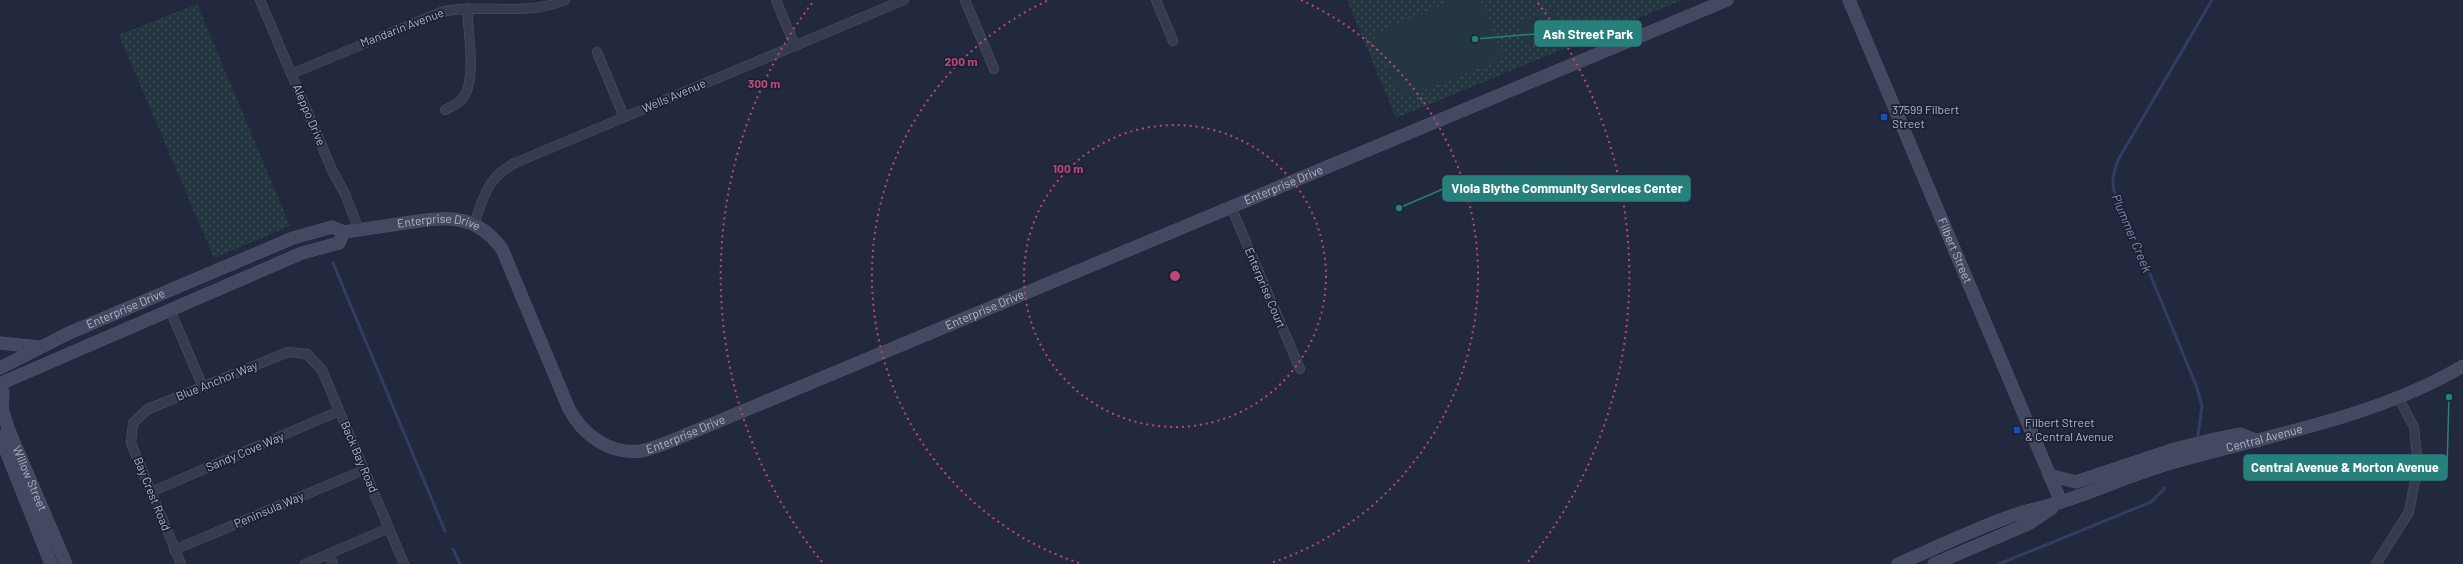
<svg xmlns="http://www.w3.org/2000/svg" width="2463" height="564" font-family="Barlow,sans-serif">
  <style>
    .park { fill: url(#park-dots) }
    .garden { fill: #24363f }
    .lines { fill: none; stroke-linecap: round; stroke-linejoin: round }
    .stream { stroke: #323d64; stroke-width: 3 }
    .street-casing { stroke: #515669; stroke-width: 10 }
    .secondary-casing { stroke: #515669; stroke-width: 13 }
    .street { stroke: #363b4e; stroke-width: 9 }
    .secondary { stroke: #444961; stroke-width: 12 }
    .ring { fill: none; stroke: #bd477c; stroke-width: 2; stroke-dasharray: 2 4 }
    .transit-dot { fill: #1a4fb4; stroke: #1b2032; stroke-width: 1.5 }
    .labels { text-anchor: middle; stroke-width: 3.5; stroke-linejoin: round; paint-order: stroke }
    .street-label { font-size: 12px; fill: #b1b6c9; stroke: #1b2032 }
    .poi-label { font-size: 12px; fill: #b1b6c9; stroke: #1b2032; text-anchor: start }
    .water-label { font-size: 13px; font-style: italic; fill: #7f8bb7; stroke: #1b2032 }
    .centre { fill: #bd477c; stroke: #1b2032; stroke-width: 2 }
    .ring-label { font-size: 12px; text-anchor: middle; font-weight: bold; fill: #bd477c; stroke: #1b2032; stroke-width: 3.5; stroke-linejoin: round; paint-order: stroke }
    .leader { fill: none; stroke: #27807c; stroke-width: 1.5 }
    .callout-dot { fill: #27807c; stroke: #1b2032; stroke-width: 1.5 }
    .callout { fill: #27807c; stroke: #27807c; stroke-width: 1.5 }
    .callout-label { font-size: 13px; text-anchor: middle; font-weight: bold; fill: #fff }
  </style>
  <defs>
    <pattern id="park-dots" width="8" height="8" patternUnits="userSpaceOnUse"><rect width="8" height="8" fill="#24363f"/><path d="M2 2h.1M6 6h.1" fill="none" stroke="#415159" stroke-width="1.8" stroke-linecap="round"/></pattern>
  </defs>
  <rect width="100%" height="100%" fill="#22283e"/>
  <g class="park">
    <path d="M 1347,0 L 1683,0 L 1396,118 Z"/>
    <path d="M 197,4 L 290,226 L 214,258 L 119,35 Z"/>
  </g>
  <g class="garden">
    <path d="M 1453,0 L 1481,0 L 1504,58 L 1410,96 L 1398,91 L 1373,35 Z"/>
    <path d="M 1554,9 L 1562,30 L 1527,45 L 1518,23 Z"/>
  </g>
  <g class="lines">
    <g class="stream">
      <path d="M 333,263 L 445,531"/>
      <path d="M 2198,435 L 2202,406 L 2196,385 L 2123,209 C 2111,190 2110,182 2118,160 L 2212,0"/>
      <path d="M 453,549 L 460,564"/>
      <path d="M 1999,564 L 2151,502 L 2165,488"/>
    </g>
    <defs>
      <g id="street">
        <path d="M 260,0 L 332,170 L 345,194 L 359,230"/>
        <path d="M 776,0 L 795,46"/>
        <path d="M 965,0 L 994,69"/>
        <path d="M 1156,0 L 1173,41"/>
        <path d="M 597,52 L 624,117"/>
        <path d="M 291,74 L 441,12 C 482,3 526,17 565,0"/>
        <path d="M 445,110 C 451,107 458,104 463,98 C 477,79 468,31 467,8"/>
        <path d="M 1231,207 L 1300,369"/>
        <path d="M 474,224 C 484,196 487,178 515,163 L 904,0"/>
        <path d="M 170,310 L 203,387"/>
        <path d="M 151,492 L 339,411"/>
        <path d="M 174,550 L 364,470"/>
        <path d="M 329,554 L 333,564"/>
        <path d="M 181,564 L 131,443 L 133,423 L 148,409 L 288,352 L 307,354 L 322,370 L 404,564"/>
        <path d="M 305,564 L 389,528"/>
        <path d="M 2376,564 L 2409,512 L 2418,465 L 2414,427 L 2399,399"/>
      </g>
      <g id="secondary">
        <path id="s1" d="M 1849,0 L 2061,502"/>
        <path d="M 0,343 L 39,347"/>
        <path id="s2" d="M 0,368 L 69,333 L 293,238 L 332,227 L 344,232 C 364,229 385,226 405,223 C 445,217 475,212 502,249 L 569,409 C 583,435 610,455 641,451 C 657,448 673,440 688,434 L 1727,0"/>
        <path d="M 4,382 L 302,253 L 339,243 L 344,232"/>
        <path id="s3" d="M 3,392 L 2,408 L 8,428 L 66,564"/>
        <path d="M 0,436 L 51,564"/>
        <path d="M 2049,475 L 2076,482 L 2175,449 L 2215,439 L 2240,434 L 2258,441"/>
        <path id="s4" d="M 1898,564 C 1938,547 1980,526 2020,513 C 2034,509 2048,506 2061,502 C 2101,489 2138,472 2178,461 C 2274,434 2376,417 2463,366"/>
        <path d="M 1934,564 L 2028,524 L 2052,508"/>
      </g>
    </defs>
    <use href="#street" class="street-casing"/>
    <use href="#secondary" class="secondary-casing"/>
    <use href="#street" class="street"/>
    <use href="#secondary" class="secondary"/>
  </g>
  <g class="ring">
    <circle cx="1175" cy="276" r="151"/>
    <path d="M1079 563A303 303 0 0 1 1049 0M1301 0A303 303 0 0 1 1271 563"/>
    <path d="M822 562A454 454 0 0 1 812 3M1538 3A454 454 0 0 1 1528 562"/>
  </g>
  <g class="transit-dot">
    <rect x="1880" y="113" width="8" height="8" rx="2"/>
    <rect x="2013" y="426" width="8" height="8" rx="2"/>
  </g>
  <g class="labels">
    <g class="street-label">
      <text transform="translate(402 28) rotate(-21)" y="4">Mandarin Avenue</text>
      <text transform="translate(674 96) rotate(-23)" y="4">Wells Avenue</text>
      <text transform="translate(309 115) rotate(67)" y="4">Aleppo Drive</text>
      <text dy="4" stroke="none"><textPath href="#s2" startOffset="1501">Enterprise Drive</textPath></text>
      <text dy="4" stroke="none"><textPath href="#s2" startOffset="470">Enterprise Drive</textPath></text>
      <text dy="4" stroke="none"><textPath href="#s1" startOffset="272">Filbert Street</textPath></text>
      <text transform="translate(1265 288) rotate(67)" y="4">Enterprise Court</text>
      <text dy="4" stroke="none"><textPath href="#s2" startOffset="139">Enterprise Drive</textPath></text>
      <text dy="4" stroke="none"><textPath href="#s2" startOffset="1177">Enterprise Drive</textPath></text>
      <text transform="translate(217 381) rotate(-22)" y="4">Blue Anchor Way</text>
      <text dy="4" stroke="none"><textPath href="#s2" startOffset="853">Enterprise Drive</textPath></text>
      <text dy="4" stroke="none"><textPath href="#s4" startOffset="388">Central Avenue</textPath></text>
      <text transform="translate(245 452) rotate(-23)" y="4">Sandy Cove Way</text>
      <text transform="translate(359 457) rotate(67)" y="4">Back Bay Road</text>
      <text dy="4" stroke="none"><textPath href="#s3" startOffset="92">Willow Street</textPath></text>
      <text transform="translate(152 494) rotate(68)" y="4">Bay Crest Road</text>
      <text transform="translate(269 510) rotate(-23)" y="4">Peninsula Way</text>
    </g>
    <g class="poi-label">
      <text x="1892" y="114">37599 Filbert<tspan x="1892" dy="14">Street</tspan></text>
      <text x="2025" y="427">Filbert Street<tspan x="2025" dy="14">&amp; Central Avenue</tspan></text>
    </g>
    <g class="water-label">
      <text transform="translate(2132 233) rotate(67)" y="5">Plummer Creek</text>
    </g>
  </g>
  <circle cx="1175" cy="276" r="6" class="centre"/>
  <g class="ring-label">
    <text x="961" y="66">200 m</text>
    <text x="764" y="88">300 m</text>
    <text x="1068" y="173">100 m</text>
  </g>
  <path class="leader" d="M1475 39L1535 34M1399 208L1443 189M2449 397L2447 468"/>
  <g class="callout-dot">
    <circle cx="1475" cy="39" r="4"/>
    <circle cx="1399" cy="208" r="4"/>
    <circle cx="2449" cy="397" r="4"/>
  </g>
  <g class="callout">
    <rect x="1535" y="21" width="106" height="25" rx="4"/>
    <rect x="1443" y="176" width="247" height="25" rx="4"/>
    <rect x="2244" y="455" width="203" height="25" rx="4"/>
  </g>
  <g class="callout-label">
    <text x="1588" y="39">Ash Street Park</text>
    <text x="1567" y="193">Viola Blythe Community Services Center</text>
    <text x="2345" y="472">Central Avenue &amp; Morton Avenue</text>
  </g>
</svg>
